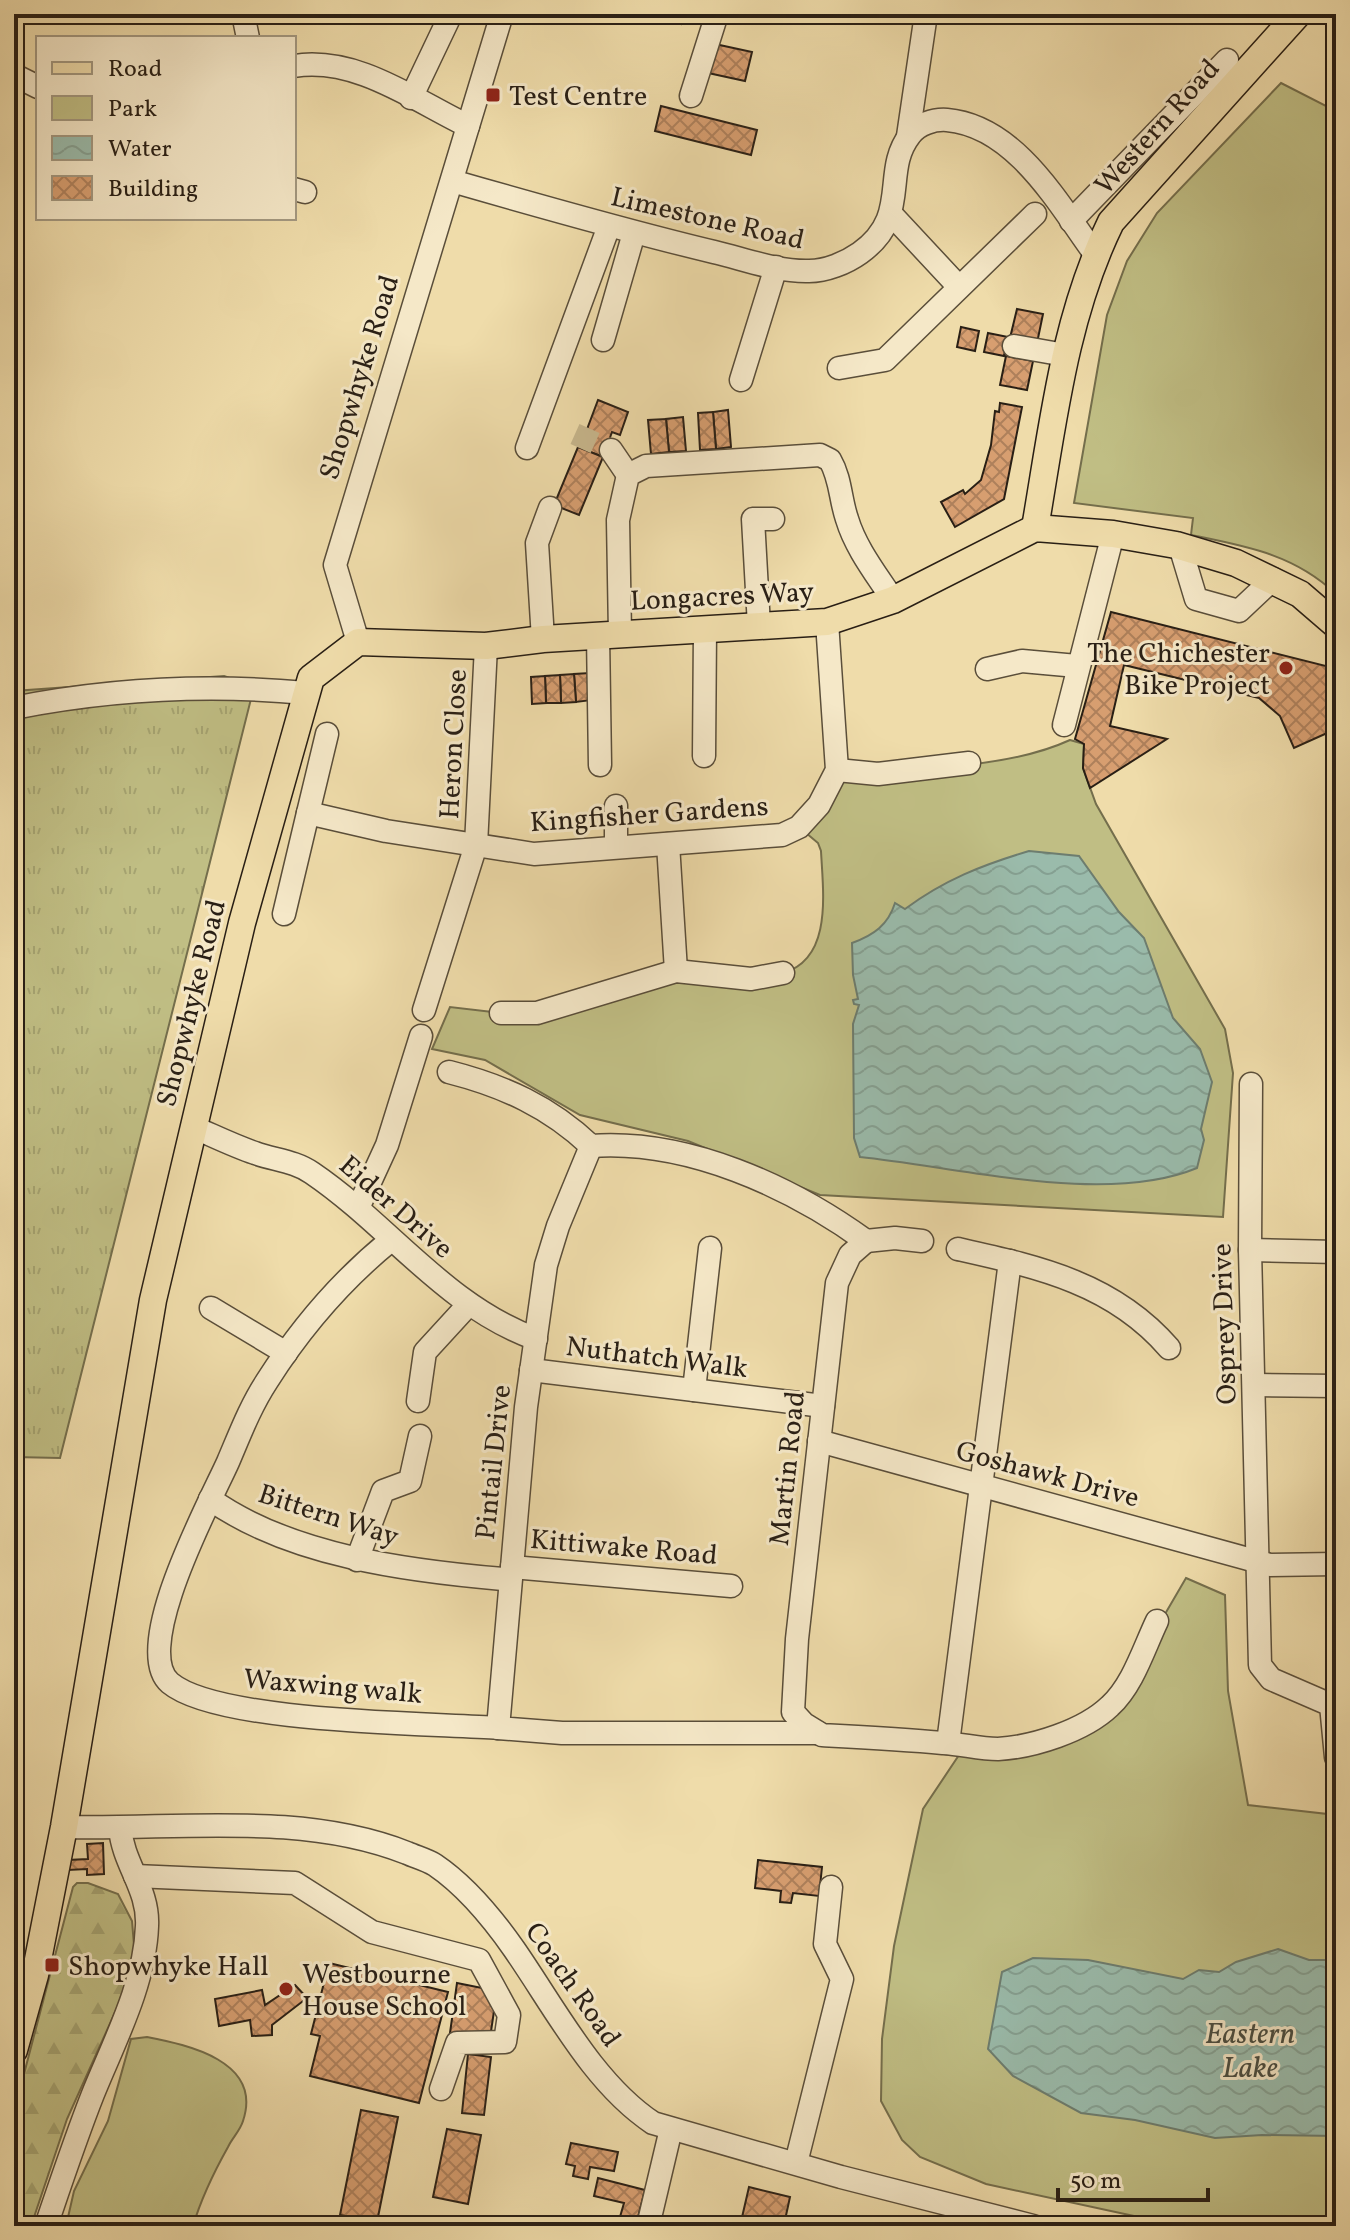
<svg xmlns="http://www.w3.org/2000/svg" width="1350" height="2240" font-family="Vollkorn,serif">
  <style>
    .grass { fill: url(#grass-tufts); stroke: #746e4c; stroke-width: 2 }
    .forest { fill: url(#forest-firs); stroke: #746e4c; stroke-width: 2 }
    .park { fill: #c0be84; stroke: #746e4c; stroke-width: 2 }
    .water { fill: url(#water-waves); stroke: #6d7d6f; stroke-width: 2 }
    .building { fill: url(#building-cross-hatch); stroke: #291f15; stroke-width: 2 }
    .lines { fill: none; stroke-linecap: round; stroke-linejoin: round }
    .minor-tunnel { stroke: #c7b68c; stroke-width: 22; stroke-dasharray: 22 11; stroke-linecap: butt }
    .minor-casing { stroke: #5a4e3a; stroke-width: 25 }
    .major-casing { stroke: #291f15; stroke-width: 29 }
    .minor { stroke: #f5e8c8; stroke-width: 22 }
    .major { stroke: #efdcaa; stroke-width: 26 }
    .poi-dot { fill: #8f2418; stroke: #f5e8c8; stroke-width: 3 }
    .labels { text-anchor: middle; stroke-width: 6; stroke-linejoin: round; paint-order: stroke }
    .poi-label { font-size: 28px; fill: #291f15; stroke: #f5e8c8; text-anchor: start }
    .street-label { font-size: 28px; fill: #291f15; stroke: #f5e8c8 }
    .water-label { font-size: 30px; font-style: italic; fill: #4b4e42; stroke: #f5e8c8 }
  </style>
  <defs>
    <pattern id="grass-tufts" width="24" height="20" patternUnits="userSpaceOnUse" patternTransform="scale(2)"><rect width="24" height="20" fill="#c0be84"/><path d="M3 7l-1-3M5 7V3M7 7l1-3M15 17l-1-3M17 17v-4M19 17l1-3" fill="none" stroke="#a5a371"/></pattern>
    <pattern id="forest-firs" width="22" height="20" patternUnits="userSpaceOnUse" patternTransform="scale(2)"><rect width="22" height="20" fill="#c0be84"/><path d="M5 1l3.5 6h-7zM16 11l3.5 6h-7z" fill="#a5a371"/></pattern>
    <pattern id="water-waves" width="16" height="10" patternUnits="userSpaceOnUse" patternTransform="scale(2)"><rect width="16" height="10" fill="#9abbab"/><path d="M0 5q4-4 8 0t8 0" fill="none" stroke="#85a092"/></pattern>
    <pattern id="building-cross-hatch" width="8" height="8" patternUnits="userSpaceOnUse" patternTransform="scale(2)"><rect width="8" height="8" fill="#d79e70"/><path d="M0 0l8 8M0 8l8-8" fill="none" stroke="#ae805b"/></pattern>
  </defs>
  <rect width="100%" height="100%" fill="#efdcaa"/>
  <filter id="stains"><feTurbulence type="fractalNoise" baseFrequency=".0025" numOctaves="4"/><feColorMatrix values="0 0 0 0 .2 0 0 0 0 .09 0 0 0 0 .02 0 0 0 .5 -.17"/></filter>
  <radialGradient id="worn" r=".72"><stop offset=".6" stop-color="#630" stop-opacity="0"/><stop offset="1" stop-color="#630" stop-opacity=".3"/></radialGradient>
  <path class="grass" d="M 224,676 L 254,687 L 60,1458 L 14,1457 L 14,691 Z"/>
  <path class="forest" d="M 77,1883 L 88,1883 L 118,1894 L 132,1921 L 135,1957 L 117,2008 L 67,2119 L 31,2226 L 14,2226 L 14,2112 L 73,1887 Z"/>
  <g class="park">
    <path d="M 1281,83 L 1336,111 L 1336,594 C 1294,554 1245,546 1191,535 L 1193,518 L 1074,503 L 1107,315 L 1127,261 L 1157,213 Z"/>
    <path d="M 1070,740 L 1084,744 L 1083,768 L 1096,804 L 1225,1029 L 1233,1073 L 1223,1217 L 820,1195 L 688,1141 L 580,1115 L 485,1060 L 432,1049 L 450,1007 L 501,1013 L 676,971 L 783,973 C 833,959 823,892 821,851 L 818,843 L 799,827 L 837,770 C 908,769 1005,770 1070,740 Z"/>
    <path d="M 1186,1578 L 1225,1595 L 1228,1691 L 1248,1805 L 1336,1815 L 1336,2226 L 1193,2226 L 1134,2216 L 986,2184 L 920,2157 L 902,2140 L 881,2101 L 882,2039 L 894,1946 L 923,1809 L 965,1746 L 1001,1749 L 1112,1705 Z"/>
    <path d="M 147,2037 C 188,2045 263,2061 243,2121 C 240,2131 232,2138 228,2147 C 214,2172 201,2199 193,2226 L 66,2226 L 74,2191 L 108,2121 L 131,2039 Z"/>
  </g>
  <g class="water">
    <path d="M 1029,851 L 1079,856 L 1119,912 L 1144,938 L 1173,1018 L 1200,1049 L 1212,1082 L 1201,1129 L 1204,1140 L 1197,1168 C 1105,1206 959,1167 860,1157 L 854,1138 L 853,1024 L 859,1005 L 854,1004 L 853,1000 L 858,999 L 853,975 L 852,943 C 874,935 888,925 895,903 L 905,909 C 944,880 982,865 1029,851 Z"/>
    <path d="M 1278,1949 L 1309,1960 L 1336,1960 L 1336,2136 L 1262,2135 L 1215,2138 L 1135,2120 L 1081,2113 L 1013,2076 L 988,2049 L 1002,1972 L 1033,1958 L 1088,1960 L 1183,1979 L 1199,1970 L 1219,1972 L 1236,1962 Z"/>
  </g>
  <g class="building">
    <path d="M 646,14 L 684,14 L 681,24 Z"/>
    <path d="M 715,44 L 752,52 L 745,81 L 708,73 Z"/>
    <path d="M 661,106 L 757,130 L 751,155 L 655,131 Z"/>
    <path d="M 1017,309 L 1043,314 L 1037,343 L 1010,338 Z"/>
    <path d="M 961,327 L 979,331 L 975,351 L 957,347 Z"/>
    <path d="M 988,333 L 1008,337 L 1004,356 L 984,352 Z"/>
    <path d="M 1006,356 L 1033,361 L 1027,390 L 1000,385 Z"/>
    <path d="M 598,400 L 628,412 L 620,435 L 612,432 L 603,457 L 580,448 Z"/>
    <path d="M 1000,403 L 1022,407 L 1004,499 L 955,527 L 941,502 L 963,490 L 965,494 L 981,480 L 991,445 L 995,411 L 999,412 Z"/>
    <path d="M 728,410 L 731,447 L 716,449 L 713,412 Z"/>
    <path d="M 713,412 L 716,449 L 700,450 L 698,413 Z"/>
    <path d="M 683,417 L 686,451 L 669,452 L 666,419 Z"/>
    <path d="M 666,419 L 669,452 L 651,454 L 648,420 Z"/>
    <path d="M 578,447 L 603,457 L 579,515 L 554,505 Z"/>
    <path d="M 1111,612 L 1326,666 L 1336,688 L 1336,729 L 1294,748 L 1280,716 L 1259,698 L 1124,665 L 1110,726 L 1167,739 L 1090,788 L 1083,768 L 1084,744 L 1075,739 Z"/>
    <path d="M 590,673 L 592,700 L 576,702 L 574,674 Z"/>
    <path d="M 574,674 L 576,702 L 561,703 L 560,675 Z"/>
    <path d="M 560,675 L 561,703 L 546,703 L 545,676 Z"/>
    <path d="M 545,676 L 546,703 L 532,704 L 531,677 Z"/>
    <path d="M 103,1843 L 104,1874 L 87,1875 L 87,1869 L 68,1870 L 68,1860 L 88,1859 L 87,1844 Z"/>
    <path d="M 758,1860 L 822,1867 L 819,1896 L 793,1893 L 791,1903 L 780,1902 L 781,1891 L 755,1888 Z"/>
    <path d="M 329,1963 L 448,1992 L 419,2103 L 310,2076 L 320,2036 L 311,2034 Z"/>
    <path d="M 457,1983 L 497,1991 L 490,2038 L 450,2033 Z"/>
    <path d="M 295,1985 L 307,1998 L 272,2025 L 272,2035 L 252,2036 L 250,2020 L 219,2026 L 215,1999 L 262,1990 L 265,2005 Z"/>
    <path d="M 468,2054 L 491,2057 L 484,2115 L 462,2113 Z"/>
    <path d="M 361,2110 L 398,2117 L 377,2222 L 340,2215 Z"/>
    <path d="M 447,2129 L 481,2135 L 468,2204 L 433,2197 Z"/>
    <path d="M 571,2143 L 618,2152 L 614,2171 L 590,2167 L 588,2179 L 573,2176 L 575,2166 L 566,2164 Z"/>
    <path d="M 598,2178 L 645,2190 L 637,2221 L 620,2217 L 624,2203 L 594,2196 Z"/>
    <path d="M 749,2187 L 790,2197 L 785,2220 L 779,2219 L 778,2226 L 740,2226 Z"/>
  </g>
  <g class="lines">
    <path class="minor-tunnel" d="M 575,434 L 611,450"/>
    <defs>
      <g id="minor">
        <path d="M 243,14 L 248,38"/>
        <path d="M 294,66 C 356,56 414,100 468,126"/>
        <path d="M 14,75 L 38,87"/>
        <path d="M 691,96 L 717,14"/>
        <path d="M 411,98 L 451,14"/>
        <path d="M 908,136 L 926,14"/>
        <path d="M 452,181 C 539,206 626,231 714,252 C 744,259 778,272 809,271 C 826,271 846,263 860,253 C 912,216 881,172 910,135 C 918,124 934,119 947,120 C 1016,126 1059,205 1095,254"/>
        <path d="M 294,189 L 305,192"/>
        <path d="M 891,214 L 959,287"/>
        <path d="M 1071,221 L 1227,60"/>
        <path d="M 603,340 L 634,233"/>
        <path d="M 1014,346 L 1065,355"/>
        <path d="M 839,368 L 885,360 L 1035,214"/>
        <path d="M 741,380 L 776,267"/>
        <path d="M 527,448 L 609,226"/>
        <path d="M 611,450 L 628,475"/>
        <path d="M 1180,546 L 1196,599 L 1239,611 L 1273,579"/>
        <path d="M 759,626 L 753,519 L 773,519"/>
        <path d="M 620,634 L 618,520 L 628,475 L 646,466 L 820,455 L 830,460 C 841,479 840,499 847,519 C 856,549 877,575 893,600"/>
        <path d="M 598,635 L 600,765"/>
        <path d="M 543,639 L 537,543 L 550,508"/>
        <path d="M 358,642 L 335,565 L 502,14"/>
        <path d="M 987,669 L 1022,661 L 1077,666"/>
        <path d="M 14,708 C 110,689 209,684 306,693"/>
        <path d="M 1064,725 L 1113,534"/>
        <path d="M 704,756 L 705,629"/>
        <path d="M 837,770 L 878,774 L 969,763"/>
        <path d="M 308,813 L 327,734"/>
        <path d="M 668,844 L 676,971"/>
        <path d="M 616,846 L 616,806"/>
        <path d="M 284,914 L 308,813 L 386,831 L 534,854 L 782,835 L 799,827 L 819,805 L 837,770 L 827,622"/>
        <path d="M 424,1010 L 476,845 L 486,646"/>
        <path d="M 501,1013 L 537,1013 L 676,971 L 751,979 L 783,973"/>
        <path d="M 449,1072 C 504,1086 550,1107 591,1146 C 687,1139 790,1186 866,1241"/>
        <path d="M 1251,1084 L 1250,1250 L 1260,1665 L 1271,1679 L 1331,1705 L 1336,1757"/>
        <path d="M 193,1127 C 214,1136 234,1146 255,1153 C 274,1160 295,1161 312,1173 C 390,1226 445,1306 536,1339"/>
        <path d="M 591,1146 L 558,1226 L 546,1265 L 526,1407 L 498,1728 L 562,1733 L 818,1733"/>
        <path d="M 359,1206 L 387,1145 L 421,1036"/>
        <path d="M 391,1240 C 343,1279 300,1329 267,1381 C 250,1407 240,1434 228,1462 C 211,1500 130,1649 170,1683 C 218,1723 429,1723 498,1728"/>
        <path d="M 866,1241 L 850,1255 L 837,1283 L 797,1639 L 793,1712 L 804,1724 L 822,1735 C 862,1737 903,1739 943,1743 C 962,1744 979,1749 998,1749 C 1033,1747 1084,1731 1110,1706 C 1133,1685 1144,1648 1157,1621"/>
        <path d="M 866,1241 L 895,1238 L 922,1241"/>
        <path d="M 958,1249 C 1038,1267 1113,1283 1169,1348"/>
        <path d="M 1250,1250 L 1336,1252"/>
        <path d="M 211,1308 L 286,1353"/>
        <path d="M 531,1370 L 823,1406"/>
        <path d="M 1254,1385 L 1336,1386"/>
        <path d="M 694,1390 L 710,1248"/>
        <path d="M 418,1401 L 425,1352 L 469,1304"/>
        <path d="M 819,1441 L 1270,1565 L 1336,1564"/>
        <path d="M 210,1499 C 290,1556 409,1571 503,1579 L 510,1585"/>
        <path d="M 357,1560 L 383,1491 L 410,1481 L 420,1436"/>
        <path d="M 512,1567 L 731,1586"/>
        <path d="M 948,1743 L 1010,1261"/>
        <path d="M 64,1827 C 177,1830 301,1811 407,1853 C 416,1857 427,1860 435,1865 C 466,1886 493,1919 514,1949 C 555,2008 593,2083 653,2123 L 841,2177 L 1033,2226"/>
        <path d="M 135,1876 L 295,1883 L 372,1932 L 479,1960 L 509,2015 L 505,2042 L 457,2043 L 441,2089"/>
        <path d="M 796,2163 L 842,1979 L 825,1944 L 831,1887"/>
        <path d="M 46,2226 C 61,2182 76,2137 93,2094 C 114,2042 145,1984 147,1926 C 149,1889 123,1864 120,1828"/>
        <path d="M 648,2226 L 671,2129"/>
      </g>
      <g id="major">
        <path d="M 1035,528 C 1053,424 1064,318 1111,222 L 1298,14"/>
        <path d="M 14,2050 L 35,1975 L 64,1827 L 153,1300 L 242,923 L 311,678 L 358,642 L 486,646 L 543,639 L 827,622 L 893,600 L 1035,528 L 1113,534 L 1176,545 L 1236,563 L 1300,594 L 1336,625"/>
      </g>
    </defs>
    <use href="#minor" class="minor-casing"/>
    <use href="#major" class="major-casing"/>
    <use href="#minor" class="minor"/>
    <use href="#major" class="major"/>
  </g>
  <g class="poi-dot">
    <rect x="485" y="87" width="16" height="16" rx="4"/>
    <circle cx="1286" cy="668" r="8"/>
    <rect x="44" y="1957" width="16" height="16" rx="4"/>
    <circle cx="286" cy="1989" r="8"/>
  </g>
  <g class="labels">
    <g class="poi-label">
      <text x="509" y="105">Test Centre</text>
      <text x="1270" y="662" text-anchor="end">The Chichester<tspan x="1270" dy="32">Bike Project</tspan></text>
      <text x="68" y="1975">Shopwhyke Hall</text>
      <text x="302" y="1983">Westbourne<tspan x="302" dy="32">House School</tspan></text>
    </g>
    <g class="street-label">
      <text transform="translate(1156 126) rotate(-48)" y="10">Western Road</text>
      <text transform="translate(708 217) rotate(13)" y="10">Limestone Road</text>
      <text transform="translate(358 377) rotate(-73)" y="10">Shopwhyke Road</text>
      <text transform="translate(722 595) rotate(-3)" y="10">Longacres Way</text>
      <text transform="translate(452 744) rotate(-87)" y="10">Heron Close</text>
      <text transform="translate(649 813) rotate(-4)" y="10">Kingfisher Gardens</text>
      <text transform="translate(190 1003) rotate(-76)" y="10">Shopwhyke Road</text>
      <text transform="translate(397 1206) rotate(41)" y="10">Eider Drive</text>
      <text transform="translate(1223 1324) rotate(-92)" y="10">Osprey Drive</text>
      <text transform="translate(657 1356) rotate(7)" y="10">Nuthatch Walk</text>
      <text transform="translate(492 1462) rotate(-84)" y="10">Pintail Drive</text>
      <text transform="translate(786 1468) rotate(-84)" y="10">Martin Road</text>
      <text transform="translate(1048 1473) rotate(15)" y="10">Goshawk Drive</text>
      <text transform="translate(329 1514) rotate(18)" y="10">Bittern Way</text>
      <text transform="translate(624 1546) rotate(5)" y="10">Kittiwake Road</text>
      <text transform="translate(333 1685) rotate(5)" y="10">Waxwing walk</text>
      <text transform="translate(574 1984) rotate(55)" y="10">Coach Road</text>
    </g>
    <g class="water-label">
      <text x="1250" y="2043">Eastern<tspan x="1250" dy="34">Lake</tspan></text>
    </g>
  </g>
  <rect width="1350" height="2240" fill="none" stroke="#efdcaa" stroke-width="48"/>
  <rect x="16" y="16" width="1318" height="2208" fill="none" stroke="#291f15" stroke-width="4"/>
  <rect x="24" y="24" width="1302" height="2192" fill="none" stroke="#291f15" stroke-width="2"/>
  <rect x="36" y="36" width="260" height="184" fill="#f5e8c8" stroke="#a39880" stroke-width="2"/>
  <rect x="52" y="62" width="40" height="12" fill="#efdcaa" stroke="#a39880" stroke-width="2"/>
  <text x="108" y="76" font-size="24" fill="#291f15">Road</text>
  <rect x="52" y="96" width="40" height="24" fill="#c0be84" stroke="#a39880" stroke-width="2"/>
  <text x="108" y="116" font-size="24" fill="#291f15">Park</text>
  <rect x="52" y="136" width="40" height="24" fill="url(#water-waves)" stroke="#a39880" stroke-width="2"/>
  <text x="108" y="156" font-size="24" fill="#291f15">Water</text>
  <rect x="52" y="176" width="40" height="24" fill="url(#building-cross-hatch)" stroke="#a39880" stroke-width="2"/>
  <text x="108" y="196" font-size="24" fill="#291f15">Building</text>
  <path d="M1058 2188v12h150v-12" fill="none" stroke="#291f15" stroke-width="4"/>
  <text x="1070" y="2188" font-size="24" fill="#291f15" stroke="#f5e8c8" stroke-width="6" paint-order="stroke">50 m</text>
  <rect width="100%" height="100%" filter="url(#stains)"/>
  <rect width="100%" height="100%" fill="url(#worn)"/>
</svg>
